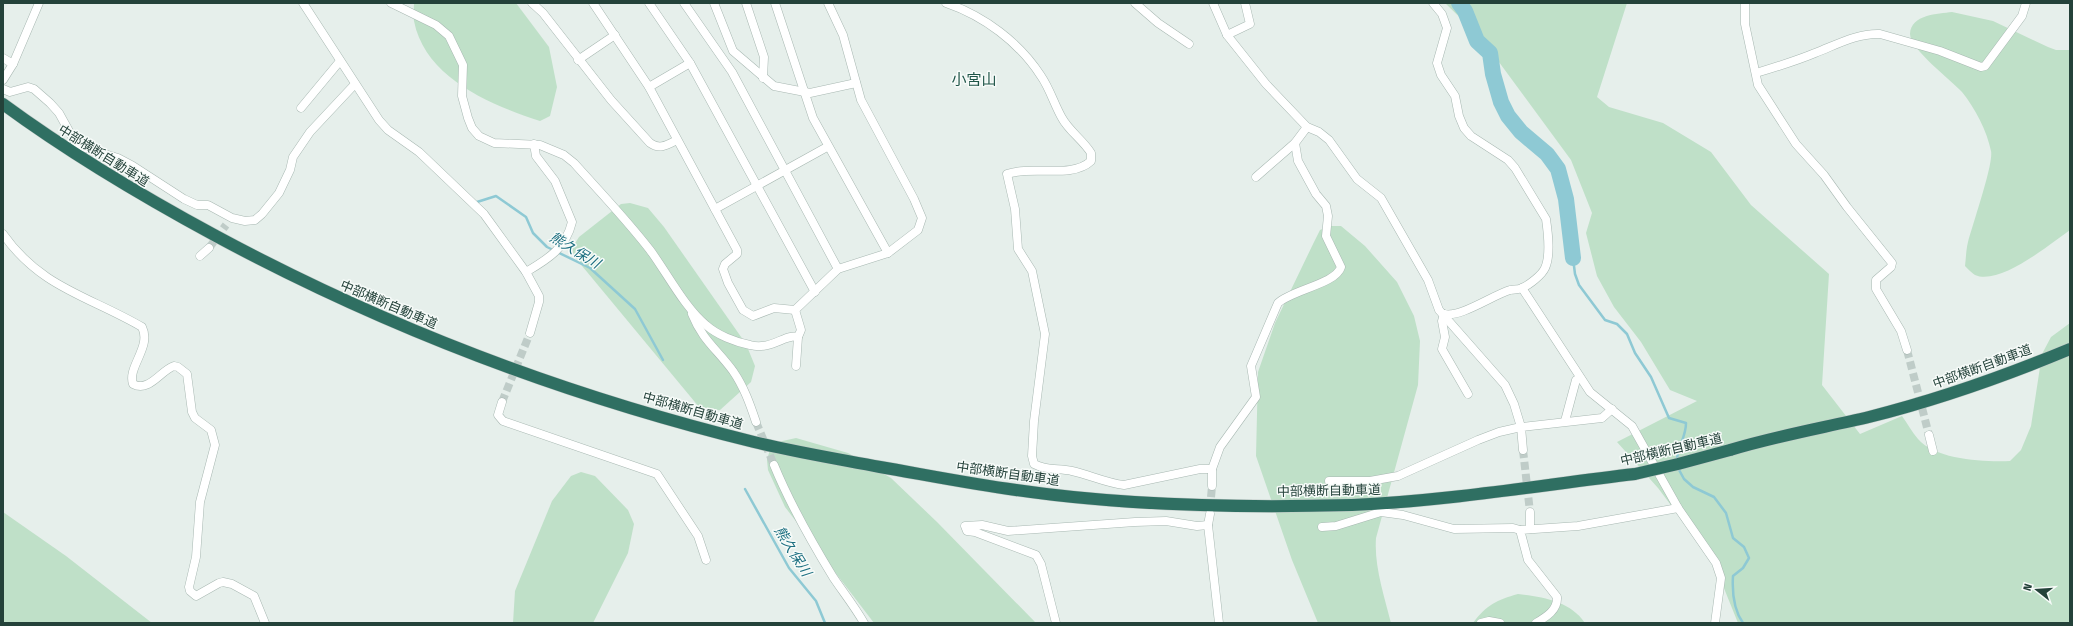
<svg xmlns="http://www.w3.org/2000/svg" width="2073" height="626" font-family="'Fira Sans Condensed','Noto Sans JP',sans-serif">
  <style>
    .green { fill: #bfe0c8 }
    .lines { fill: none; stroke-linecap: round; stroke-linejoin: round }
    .stream { stroke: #8ec9d4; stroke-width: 2.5 }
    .river { stroke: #8ec9d4; stroke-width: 16 }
    .minor-tunnel { stroke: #bfccc8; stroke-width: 8; stroke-dasharray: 8 4; stroke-linecap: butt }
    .minor-casing { stroke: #a8b8b2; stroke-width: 9 }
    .highway-casing { stroke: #c2cac8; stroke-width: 13 }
    .minor { stroke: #fff; stroke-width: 8 }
    .highway { stroke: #2f6f62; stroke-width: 12 }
    .highway-bridge-casing { stroke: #c2cac8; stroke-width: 13; stroke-linecap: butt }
    .highway-bridge { stroke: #2f6f62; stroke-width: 12 }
    .labels { text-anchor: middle; stroke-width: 3; stroke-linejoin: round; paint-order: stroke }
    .street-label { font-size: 13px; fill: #24423a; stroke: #f7fbf9 }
    .water-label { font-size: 14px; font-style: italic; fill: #1c6f80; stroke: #f7fbf9 }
    .quarter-label { font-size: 15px; fill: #1f5548; stroke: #f7fbf9 }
  </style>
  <rect width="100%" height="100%" fill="#e6efeb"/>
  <g class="green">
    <path d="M 414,3 L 516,3 L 549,47 L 557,87 L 550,116 L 540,121 C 491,105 425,78 414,21 C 413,16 414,9 414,3 Z"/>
    <path d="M 1445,3 L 1627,3 L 1597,97 L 1609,107 L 1663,123 L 1711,152 L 1751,205 L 1829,274 L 1822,385 L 1860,434 L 1902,416 C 1907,423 1912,432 1918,439 C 1936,460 1984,462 2010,461 L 2021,450 L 2031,426 L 2042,354 L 2051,337 L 2070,323 L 2070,623 L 1738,623 L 1713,561 L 1658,488 L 1617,442 L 1697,401 L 1670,390 L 1641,342 L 1614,307 L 1597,276 L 1586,233 L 1592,213 L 1571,160 L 1482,39 Z"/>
    <path d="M 1952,12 L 1993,21 L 2048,47 L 2056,50 L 2070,50 L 2070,230 C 2050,244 2000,286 1975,275 C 1972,273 1968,269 1965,266 C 1966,258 1966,250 1968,242 C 1972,226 1994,163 1991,151 C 1987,131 1975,108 1962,92 C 1951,80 1910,49 1910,34 C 1911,14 1938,14 1952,12 Z"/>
    <path d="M 630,203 L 648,208 L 664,227 L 746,344 L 755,366 L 751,382 L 720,410 L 708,411 L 699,407 L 573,255 L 572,248 L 579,237 L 621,204 Z"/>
    <path d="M 1329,226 L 1341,226 L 1365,246 L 1397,282 L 1414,316 L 1420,341 L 1418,385 L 1376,538 C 1374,566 1384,595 1391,623 L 1318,623 L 1292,560 L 1256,456 L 1258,372 L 1275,323 L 1314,242 L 1320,230 Z"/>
    <path d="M 796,438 L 848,453 L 891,478 L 937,522 L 1036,623 L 874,623 L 785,507 L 768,470 L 767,460 L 771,446 L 778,442 Z"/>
    <path d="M 581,472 L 595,476 L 628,510 L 634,524 L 628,553 L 593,623 L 513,623 L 515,591 L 552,501 L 571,476 Z"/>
    <path d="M 3,512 L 66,556 L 152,623 L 3,623 Z"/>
    <path d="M 1518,594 C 1543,597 1570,601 1585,623 L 1473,623 C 1486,605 1497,600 1518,594 Z"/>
  </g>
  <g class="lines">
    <g class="stream">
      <path d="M 477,202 L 496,196 L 526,217 L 533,233 L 547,247 L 590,268 L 635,309 L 663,360"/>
      <path d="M 1573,258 L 1575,274 L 1579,285 L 1605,320 L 1617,324 L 1627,334 L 1635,353 L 1651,377 L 1669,418 L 1686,423 C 1686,437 1678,446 1677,459"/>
      <path d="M 1678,468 L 1684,479 L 1693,487 L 1714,497 L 1726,513 L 1733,538 L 1744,547 L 1749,558 L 1743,568 L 1733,576 C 1732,592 1734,610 1743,623"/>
      <path d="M 745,489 L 789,568 L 816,601 L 825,623"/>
    </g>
    <path class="river" d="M 1459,3 L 1465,11 L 1477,41 L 1490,53 L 1493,74 L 1501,102 L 1508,116 L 1521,132 L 1547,154 L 1558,169 L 1566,199 L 1573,258"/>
    <g class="minor-tunnel">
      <path d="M 209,248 L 226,225"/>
      <path d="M 1907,350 L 1929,435"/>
      <path d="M 502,402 L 530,333"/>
      <path d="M 756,422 L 774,465"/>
      <path d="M 1523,450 L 1530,512"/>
      <path d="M 1210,509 L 1212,486"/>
    </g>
    <defs>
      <g id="minor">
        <path d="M 303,3 L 379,120 L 388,130 L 419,152 L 484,214 L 526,272 L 539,296 L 539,302 L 530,333"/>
        <path d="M 391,3 L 436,25 L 449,36 L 463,65 L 462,96 L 468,118 L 472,128 L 479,136 L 494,143 L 540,145 L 564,155 L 574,163 C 600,192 626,219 650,250 C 667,273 685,308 706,325 C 717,335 735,342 750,345 C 771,351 786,333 798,337"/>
        <path d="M 532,3 L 543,13 L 611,100 L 650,143 C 660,150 667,145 677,140"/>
        <path d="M 593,3 L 649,87 L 737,250 L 737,254 L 725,264 L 723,269 L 728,283 L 743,310 L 753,316 L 774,308 L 795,310"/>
        <path d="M 649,3 L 690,63 L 815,292"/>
        <path d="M 684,3 L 732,72 L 838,269"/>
        <path d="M 714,3 L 733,51 L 774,86 L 810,93 L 856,83"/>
        <path d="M 746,3 L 764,57 L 763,78"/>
        <path d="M 775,3 L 813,118 L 888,253"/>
        <path d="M 946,3 C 984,16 1019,42 1041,76 C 1050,89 1054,104 1062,118 C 1069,131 1083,140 1091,153 L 1091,161 C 1072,179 1032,165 1007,174 L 1015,209 L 1018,249 L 1032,271 L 1045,334 L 1034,421 L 1032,456 L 1034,464 C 1047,471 1058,468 1072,471 C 1090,475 1106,483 1124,485 L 1200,469 L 1212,469"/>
        <path d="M 1135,3 L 1158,23 L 1189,44"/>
        <path d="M 1213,3 L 1227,35 L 1266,84 L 1307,127 L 1319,132 L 1329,140 L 1357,179 L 1381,198 L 1428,280 L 1439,310 L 1505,385 L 1514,404 L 1521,427 L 1499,432 L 1478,440 L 1398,476 L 1370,481 L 1329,481"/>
        <path d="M 1433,3 L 1442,14 L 1447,28 L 1437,63 L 1441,75 L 1455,96 L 1459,116 L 1464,128 L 1471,136 L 1508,160 L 1515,168 L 1546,219 C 1548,233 1551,255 1545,268 C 1542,275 1529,285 1522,288 C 1518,290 1514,289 1510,290 C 1493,295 1460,318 1444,314"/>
        <path d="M 1745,3 L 1745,24 L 1758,85 L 1796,144 L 1824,175 L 1847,207 L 1892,263 L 1891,267 L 1876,280 L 1876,289 L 1901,331 L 1907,350"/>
        <path d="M 1227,35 L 1250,24 L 1245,3"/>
        <path d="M 3,58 L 13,64"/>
        <path d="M 578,60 L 615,35"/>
        <path d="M 1756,73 C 1776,67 1796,61 1815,53 C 1836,45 1857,33 1880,34 L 1940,51 L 1981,67 L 1985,66 L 2022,16 L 2026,3"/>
        <path d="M 3,80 L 13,64 L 39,3"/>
        <path d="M 649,87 L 690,63"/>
        <path d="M 3,89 L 10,92 L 28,87 L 34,89 L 50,103 L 59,113 L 75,142 L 82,147 L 118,158 L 133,166 L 184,199 L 197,205 L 208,205 L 232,218 L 245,221 L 255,220 L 262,214 L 279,193 L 290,170 L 293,157 L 310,132 L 355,84"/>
        <path d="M 301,108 L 340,61"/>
        <path d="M 1256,177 L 1295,143"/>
        <path d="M 715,209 L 827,147"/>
        <path d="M 3,234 C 41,288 89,296 142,327 C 152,347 127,367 133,384 C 149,393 161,370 174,366 L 178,367 L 187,374 L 192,412 L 195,418 L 211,430 L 215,445 L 200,502 L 196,557 L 189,587 L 190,591 L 196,596 L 219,583 L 223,582 L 232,584 L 254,596 L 265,623"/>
        <path d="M 200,256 L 209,248"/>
        <path d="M 526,272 C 548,259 566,248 572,222 L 555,181 L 536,156 L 534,144"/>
        <path d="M 1522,288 L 1590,392 L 1632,426 L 1678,508 L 1716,563 L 1721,578 L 1715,623"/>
        <path d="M 795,310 L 838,269 L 888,253 L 918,230 L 922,218 L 914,199 L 861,100 L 843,35 L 828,3"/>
        <path d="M 795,310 L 801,330 L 798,337 L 796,366"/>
        <path d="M 692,314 C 703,341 717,349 733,371 C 744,387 750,404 756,422"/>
        <path d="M 1444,314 L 1442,321 L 1445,337 L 1442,349 L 1468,394"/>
        <path d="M 502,402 L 498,415 L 503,421 L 657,474 L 698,536 L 706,560"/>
        <path d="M 1565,421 L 1576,380 L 1580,378"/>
        <path d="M 1929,435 L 1933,451"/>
        <path d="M 1523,450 L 1521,427 L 1602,418 L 1612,409"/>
        <path d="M 774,465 C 790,504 811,541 833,577 C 843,592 855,607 864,623"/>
        <path d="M 1212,486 L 1212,469 L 1220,447 L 1256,397 L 1251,366 L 1278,303 C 1291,290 1336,284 1341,267 L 1326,236 L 1328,216 L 1326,206 L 1316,194 L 1298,161 L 1295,143 L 1307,127"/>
        <path d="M 1530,512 L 1530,529"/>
        <path d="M 1210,514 L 1208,525 L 1219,623"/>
        <path d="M 1322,527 L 1336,526 L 1381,512 L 1403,515 L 1454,529 L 1513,528 L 1520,530"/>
        <path d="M 1056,623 L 1041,564 L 1036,555 L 975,532 L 967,531 L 965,526 L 982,525 L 1008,531 L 1135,522 L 1166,521 L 1197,526 L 1208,525"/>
        <path d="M 1481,623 L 1489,621 L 1500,623"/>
        <path d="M 1536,623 C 1546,617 1558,610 1557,597 L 1528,560 L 1520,530 L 1578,526 L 1678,508"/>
      </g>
      <g id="highway">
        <path d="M 3,104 C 71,154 142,196 216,236 C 385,327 567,396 754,442 C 795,452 838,459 880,467 C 926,475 971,484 1016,490 C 1125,506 1243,508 1352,505 C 1447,501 1541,485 1635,474"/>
        <path d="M 1730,450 C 1776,436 1822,428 1869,417 C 1937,400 2005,376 2070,349"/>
      </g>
    </defs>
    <use href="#minor" class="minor-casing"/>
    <use href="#highway" class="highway-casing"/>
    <use href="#minor" class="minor"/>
    <use href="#highway" class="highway"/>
    <defs>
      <path id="highway-bridge" d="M 1635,474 L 1678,464 L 1730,450"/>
    </defs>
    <use href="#highway-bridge" class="highway-bridge-casing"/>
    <use href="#highway-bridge" class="highway-bridge"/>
  </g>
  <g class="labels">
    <g class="street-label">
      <text transform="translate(104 155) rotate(32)" y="5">中部横断自動車道</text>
      <text transform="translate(389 304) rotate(23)" y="5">中部横断自動車道</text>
      <text transform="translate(1982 366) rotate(-20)" y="5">中部横断自動車道</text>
      <text transform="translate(693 410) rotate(16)" y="5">中部横断自動車道</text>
      <text transform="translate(1671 449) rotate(-13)" y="5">中部横断自動車道</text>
      <text transform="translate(1008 473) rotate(8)" y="5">中部横断自動車道</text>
      <text transform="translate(1329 490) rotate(-1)" y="5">中部横断自動車道</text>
    </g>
    <g class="water-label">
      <text transform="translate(575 250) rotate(31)" y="5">熊久保川</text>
      <text transform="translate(793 551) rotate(58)" y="5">熊久保川</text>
    </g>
    <g class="quarter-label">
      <text x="974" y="85">小宮山</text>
    </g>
  </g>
  <rect width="2073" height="626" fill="none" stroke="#24423a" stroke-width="8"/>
  <g transform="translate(2037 590) rotate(287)" stroke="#f7fbf9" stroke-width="3" paint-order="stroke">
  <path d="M0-3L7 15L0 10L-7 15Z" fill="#24423a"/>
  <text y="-6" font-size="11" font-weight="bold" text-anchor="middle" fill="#24423a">N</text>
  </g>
</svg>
